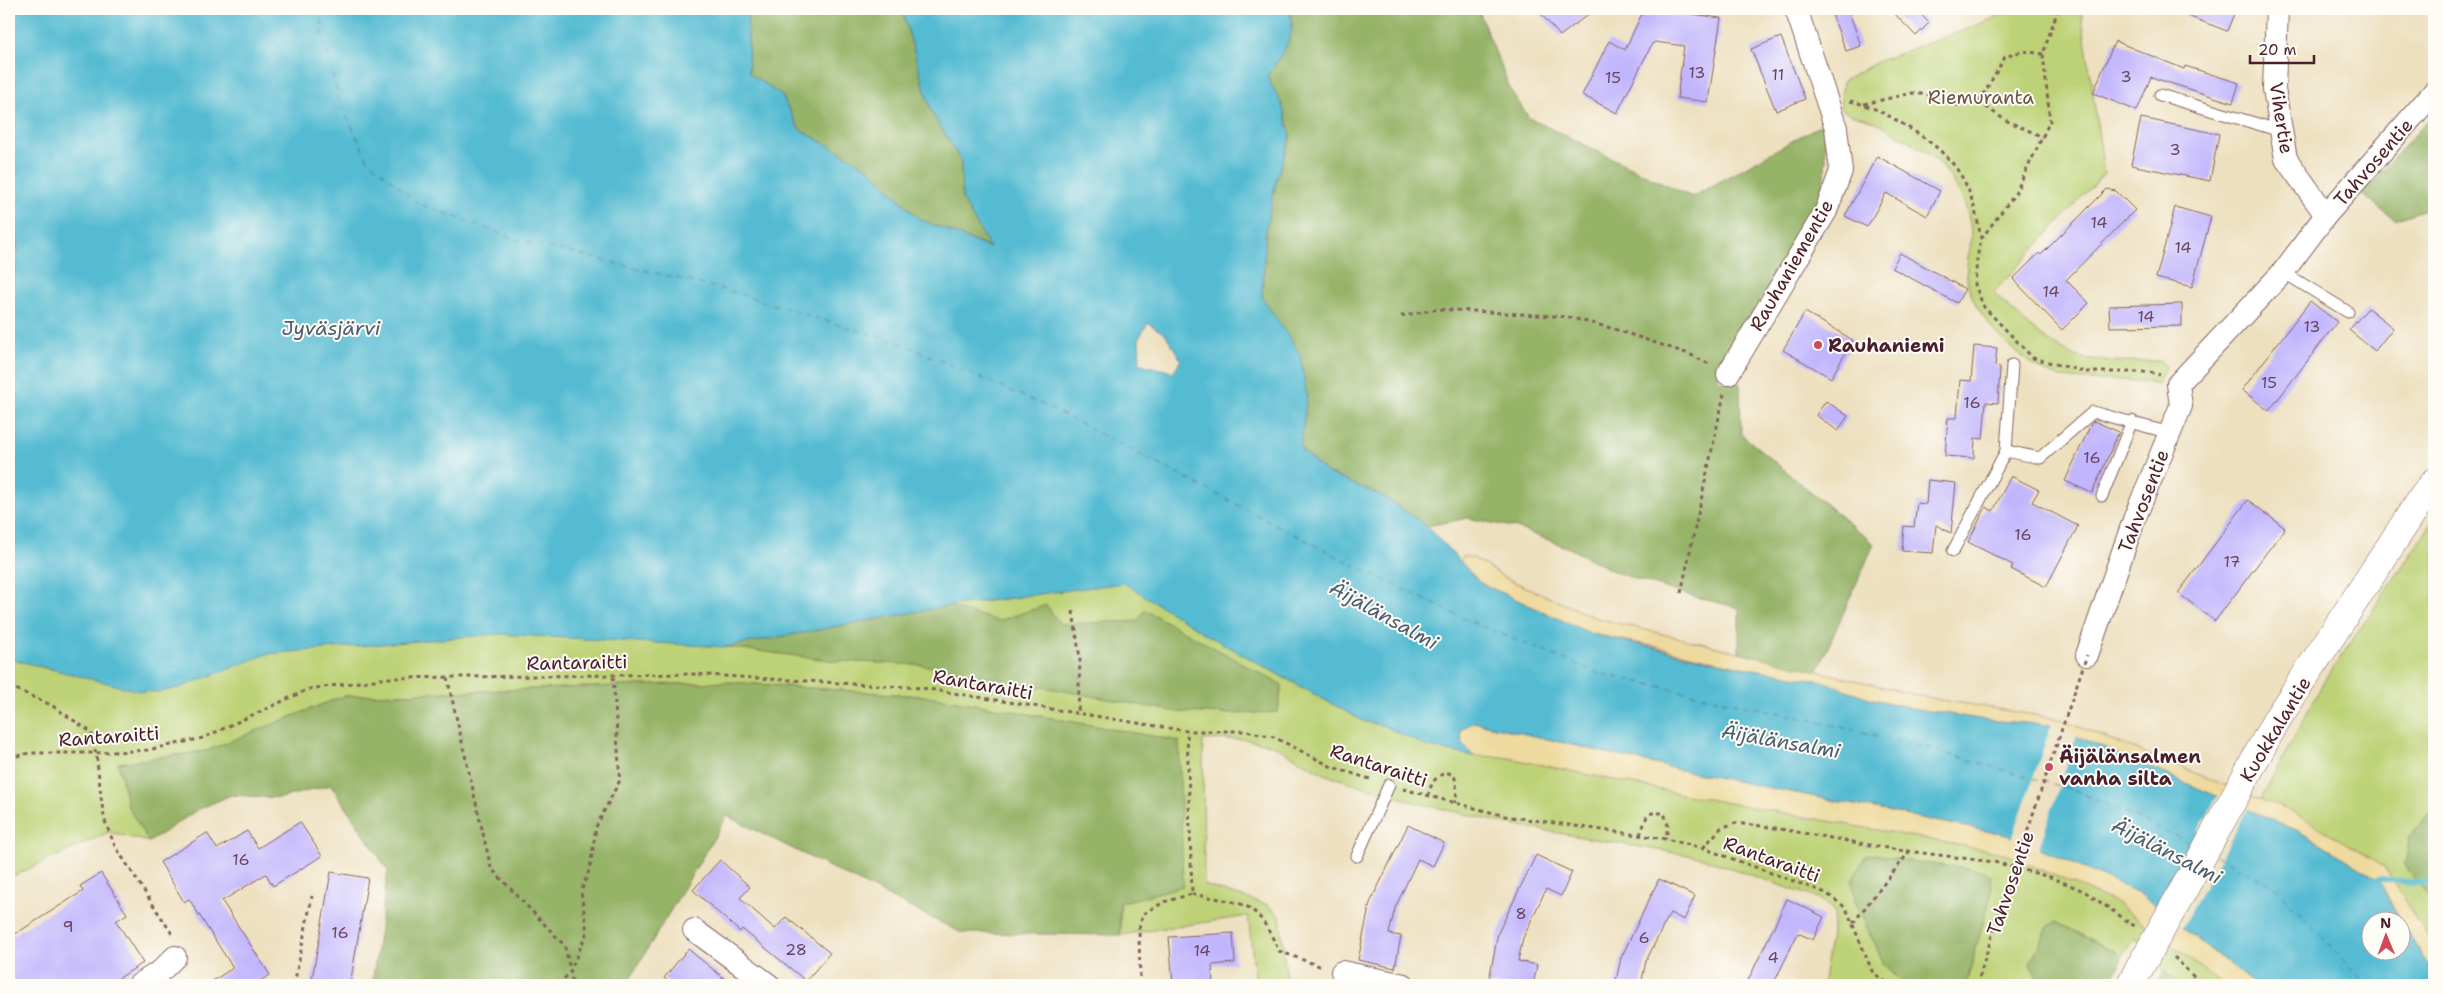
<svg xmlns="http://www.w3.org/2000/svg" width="2443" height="994" font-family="'Shantell Sans',sans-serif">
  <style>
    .green { fill: #bdd276; stroke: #847850 }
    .forest { fill: #96b467; stroke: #706a49 }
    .sand { fill: #eeda9e; stroke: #9c7c64 }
    .water { fill: #54bbd2; stroke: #4f6d7e; fill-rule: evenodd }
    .pier { fill: #ede0bf }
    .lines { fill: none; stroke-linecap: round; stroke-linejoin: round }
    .stream { stroke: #54bbd2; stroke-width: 6 }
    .ferry { stroke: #4e5d6e; stroke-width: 1; stroke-dasharray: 6 5; stroke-linecap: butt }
    .building { fill: #c1b5fd }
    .service-casing { stroke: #83635f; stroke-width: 13 }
    .minor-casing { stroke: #83635f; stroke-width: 24 }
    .secondary-casing { stroke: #83635f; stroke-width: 29 }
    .path { stroke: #83635f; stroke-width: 3; stroke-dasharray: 4 4; stroke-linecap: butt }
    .service { stroke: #fff; stroke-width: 11 }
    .minor { stroke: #fff; stroke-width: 22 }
    .secondary { stroke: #fff; stroke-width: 28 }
    .secondary-bridge-casing { stroke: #83635f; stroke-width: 29; stroke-linecap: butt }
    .path-bridge { stroke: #83635f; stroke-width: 3; stroke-dasharray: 4 4; stroke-linecap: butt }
    .secondary-bridge { stroke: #fff; stroke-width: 28 }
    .poi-dot { fill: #d1495b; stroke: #fdfcf7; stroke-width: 2 }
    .labels { text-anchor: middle; stroke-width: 4; stroke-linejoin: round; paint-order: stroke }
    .number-label { font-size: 16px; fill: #684460 }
    .park-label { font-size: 19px; fill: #6c5542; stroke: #fdfcf7 }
    .street-label { font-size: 19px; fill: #4a1f2b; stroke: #fdfcf7 }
    .poi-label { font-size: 19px; font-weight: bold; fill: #4a1f2b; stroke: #fdfcf7; text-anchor: start }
    .water-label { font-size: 20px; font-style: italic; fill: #4e5d6e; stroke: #fdfcf7 }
  </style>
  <rect width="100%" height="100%" fill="#fdfcf7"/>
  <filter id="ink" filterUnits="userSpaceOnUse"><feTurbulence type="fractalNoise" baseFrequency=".02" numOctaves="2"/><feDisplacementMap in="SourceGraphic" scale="10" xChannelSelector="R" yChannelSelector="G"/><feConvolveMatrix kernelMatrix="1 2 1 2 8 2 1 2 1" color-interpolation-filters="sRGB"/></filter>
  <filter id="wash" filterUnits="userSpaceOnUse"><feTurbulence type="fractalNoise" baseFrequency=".0096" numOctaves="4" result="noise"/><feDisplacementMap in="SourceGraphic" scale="20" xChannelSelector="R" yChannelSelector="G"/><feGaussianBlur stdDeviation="1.12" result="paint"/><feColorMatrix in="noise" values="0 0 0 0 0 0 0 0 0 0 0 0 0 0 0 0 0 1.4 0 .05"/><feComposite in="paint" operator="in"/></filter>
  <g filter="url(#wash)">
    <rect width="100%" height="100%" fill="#ede0bf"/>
    <g class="green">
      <path d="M 2013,9 L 2081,9 L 2104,173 L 1994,292 C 2015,315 2056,353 2086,359 C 2110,363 2136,360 2159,361 L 2166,366 L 2157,385 C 2124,375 2089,385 2056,376 C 2022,366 1971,315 1967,279 C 1965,263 1971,249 1971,234 C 1970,208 1955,181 1938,162 C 1930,153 1883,124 1871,120 C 1859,115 1852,117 1840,108 L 1843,81 L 1879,61 L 1985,22 Z"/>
      <path d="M 969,479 L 1263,666 L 1363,721 L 1384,726 L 1428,746 L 1473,756 L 1504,757 L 1686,795 L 2003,853 L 2115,902 L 2224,985 L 2180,985 L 2165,972 L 2136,938 L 2121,957 L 2116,952 L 2055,922 L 2048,927 L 2030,964 L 2041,985 L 1822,985 L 1835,912 L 1820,899 L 1699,857 L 1511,825 L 1410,801 L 1326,775 L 1273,745 L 1243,739 L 1203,740 L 1204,885 L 1268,905 L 1280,916 L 1287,985 L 1256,985 L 1248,916 L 1120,935 L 1120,903 L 1179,741 L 935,697 L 728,682 L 343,696 L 206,751 L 119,763 L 128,807 L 149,842 L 109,832 L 9,878 L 9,657 L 51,670 L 62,618 L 979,602 L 1022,597 Z"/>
      <path d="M 2434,520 L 2434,806 L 2410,837 L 2405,865 L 2434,903 L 2434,947 L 2384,866 L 2261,799 L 2323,683 Z"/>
    </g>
    <g class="forest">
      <path d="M 747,9 L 902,9 L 931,111 L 961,161 L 962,199 L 991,248 L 919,219 L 869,168 L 799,129 L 782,96 L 749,73 Z"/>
      <path d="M 1289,9 L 1478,9 L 1511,91 L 1529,118 L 1692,197 L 1824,123 L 1826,160 L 1822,192 L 1730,352 L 1717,363 L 1718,380 L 1740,384 L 1741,434 L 1874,544 L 1817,672 L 1739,652 L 1739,608 L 1681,593 L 1617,573 L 1569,548 L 1517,528 L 1468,518 L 1427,526 L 1384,497 L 1327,473 L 1300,449 L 1307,396 L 1262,298 L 1266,228 L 1277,177 L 1291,136 L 1282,105 L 1267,76 C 1280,57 1299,34 1289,9 Z"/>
      <path d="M 2434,114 L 2434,206 L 2395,220 L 2361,193 Z"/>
      <path d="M 9,197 C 14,229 25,264 9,295 Z"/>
      <path d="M 1046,605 L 1060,624 L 1138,621 L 1145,610 L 1282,685 L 1278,712 L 1232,714 L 1178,712 L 922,665 L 837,661 L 725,647 L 948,606 L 998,621 Z"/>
      <path d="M 728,682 L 934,697 L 1179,741 L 1183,886 L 1120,903 L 1120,935 L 962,933 L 727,816 L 626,985 L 372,985 L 388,870 L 331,785 L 280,798 L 231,795 L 197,810 L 149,842 L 128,807 L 118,763 L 206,751 L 343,696 Z"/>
      <path d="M 2434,806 L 2434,903 L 2405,865 L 2410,837 Z"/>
      <path d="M 1876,854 L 1903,860 L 1983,871 L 1991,876 L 1992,891 L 1966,985 L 1906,985 L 1884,964 L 1855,902 L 1852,881 L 1865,856 Z"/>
      <path d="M 2055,922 L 2116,952 L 2121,957 L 2119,965 L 2108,985 L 2041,985 L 2030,964 L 2048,927 Z"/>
      <path d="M 2165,972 L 2180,985 L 2155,985 Z"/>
    </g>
    <g class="sand">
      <path d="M 1463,556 L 1474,558 L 1503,577 L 1596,618 L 1930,698 L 2059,719 L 2295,813 L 2384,866 L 2434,947 L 2434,974 L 2404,928 L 2378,879 L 2299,831 L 2075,736 L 2050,725 L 1985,720 L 1911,708 L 1658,647 L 1592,634 L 1480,583 L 1460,561 Z"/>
      <path d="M 1474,722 L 1676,769 L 2011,836 L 2139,893 L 2255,985 L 2224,985 L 2115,902 L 2003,853 L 1686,795 L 1504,757 L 1473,756 L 1462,743 L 1461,729 Z"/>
    </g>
    <path class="water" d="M 9,9 L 747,9 L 749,73 L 782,96 L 799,129 L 869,168 L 919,219 L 990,248 L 962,199 L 961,161 L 931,111 L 902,9 L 1289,9 C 1299,34 1280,57 1267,76 L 1282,105 L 1291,136 L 1277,177 L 1266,228 L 1262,297 L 1300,354 L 1307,396 L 1300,449 L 1327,473 L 1384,497 L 1427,526 L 1480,583 L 1592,634 L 1731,665 L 1822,681 L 1872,699 L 1911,708 L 1985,720 L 2050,725 L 2298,831 L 2378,879 L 2400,922 L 2370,922 L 2370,952 L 2400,952 L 2400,922 L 2434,974 L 2434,985 L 2255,985 L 2139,893 L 2011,836 L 1676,769 L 1474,722 L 1461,729 L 1462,743 L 1473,756 L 1428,747 L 1384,726 L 1363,721 L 1209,636 L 1124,583 L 948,606 L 725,647 L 498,634 L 267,654 L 179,688 L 160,692 L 139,691 L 11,659 L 9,657 L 9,295 L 13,286 L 18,250 L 9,197 ZM 1148,323 L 1166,335 L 1181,360 L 1173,372 L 1140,364 L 1139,338 Z"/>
    <g class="pier">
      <path d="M 2052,723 L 2077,734 L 2038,851 L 2012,839 Z"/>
      <path d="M 2218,795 L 2248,808 L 2181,930 L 2155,909 Z"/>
    </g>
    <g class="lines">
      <path class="stream" d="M 2378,879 L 2434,884"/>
      <g class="ferry">
        <path d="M 322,9 L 322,32 L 339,100 L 368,160 L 418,203 L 512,238 L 726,290 L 905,345 L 1048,407 L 1348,562 L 1469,621 L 1598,673 L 1812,720 L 1924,747 L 2077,791 L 2193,844"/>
        <path d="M 2216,856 L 2273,885 L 2367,985"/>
      </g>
    </g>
    <g id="blocks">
      <g class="building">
        <path d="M 1537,9 L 1595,9 L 1560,36 Z"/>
        <path d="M 1644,9 L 1671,9 L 1670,11 L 1721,18 L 1708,102 L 1677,98 L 1684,46 L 1655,42 L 1652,44 L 1617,113 L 1582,95 L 1609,41 L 1625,50 Z"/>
        <path d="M 1830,9 L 1848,9 L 1861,46 L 1846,51 Z"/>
        <path d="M 1890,9 L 1916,9 L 1929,23 L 1916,36 Z"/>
        <path d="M 2172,9 L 2236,9 L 2227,31 L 2172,10 Z"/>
        <path d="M 1781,37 L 1805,99 L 1776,111 L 1751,49 Z"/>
        <path d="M 2115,41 L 2184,69 L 2185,66 L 2239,83 L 2233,103 L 2151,77 L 2137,111 L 2093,93 Z"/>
        <path d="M 2141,118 L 2219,134 L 2210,181 L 2131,165 Z"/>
        <path d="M 1877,156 L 1940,191 L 1927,216 L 1886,193 L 1867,227 L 1845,216 Z"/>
        <path d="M 2107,189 L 2116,191 L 2135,210 L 2066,280 L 2089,303 L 2062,330 L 2013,279 L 2039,253 L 2041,255 Z"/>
        <path d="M 2175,207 L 2211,217 L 2192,287 L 2156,278 Z"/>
        <path d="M 1900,253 L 1965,289 L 1957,303 L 1892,268 Z"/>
        <path d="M 2310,301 L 2337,322 L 2269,411 L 2242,390 Z"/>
        <path d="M 2182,304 L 2182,326 L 2110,327 L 2109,306 Z"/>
        <path d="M 2368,308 L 2393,328 L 2375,351 L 2349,330 Z"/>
        <path d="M 1805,312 L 1853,340 L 1831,378 L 1783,350 Z"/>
        <path d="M 1974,346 L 1997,348 L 1995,366 L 2000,367 L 1998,403 L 1986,402 L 1983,439 L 1975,438 L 1974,458 L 1945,456 L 1948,418 L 1957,418 L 1960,380 L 1971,381 Z"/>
        <path d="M 1826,401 L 1848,416 L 1838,431 L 1816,415 Z"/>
        <path d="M 2094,421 L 2119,432 L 2092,493 L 2065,481 L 2091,424 Z"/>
        <path d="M 2011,476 L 2039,490 L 2032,502 L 2078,526 L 2046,587 L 2011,569 L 2013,565 L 1968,542 L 1986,507 L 1993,511 Z"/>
        <path d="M 1928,480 L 1956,483 L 1951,533 L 1936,525 L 1933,553 L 1902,551 L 1904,526 L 1914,527 L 1917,503 L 1926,504 Z"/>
        <path d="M 2248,500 L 2285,528 L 2215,621 L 2178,593 Z"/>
        <path d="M 300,822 L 322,856 L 273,886 L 266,874 L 222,901 L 270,975 L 254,985 L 206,985 L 233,968 L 189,899 L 184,902 L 160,862 L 207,833 L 217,849 L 247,831 L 258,848 Z"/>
        <path d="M 1408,825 L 1444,843 L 1433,866 L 1418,859 L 1395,908 L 1389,934 L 1401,936 L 1395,968 L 1358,960 L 1370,903 Z"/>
        <path d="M 1536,855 L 1572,872 L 1561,896 L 1546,889 L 1523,938 L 1518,961 L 1537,965 L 1533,985 L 1488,985 L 1498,933 Z"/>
        <path d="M 720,860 L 750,887 L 740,898 L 775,929 L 786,917 L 830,953 L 806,981 L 742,929 L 740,932 L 693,890 Z"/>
        <path d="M 331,872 L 368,878 L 350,985 L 311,985 Z"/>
        <path d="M 101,873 L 127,914 L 116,921 L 143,963 L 108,985 L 9,985 L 9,938 L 83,891 L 80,886 Z"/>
        <path d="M 1659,879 L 1695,896 L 1684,920 L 1670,913 L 1646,961 L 1641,985 L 1615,985 L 1621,958 Z"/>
        <path d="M 1787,899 L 1824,917 L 1813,940 L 1798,933 L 1773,985 L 1746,985 Z"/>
        <path d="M 1233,933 L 1235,963 L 1212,965 L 1213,985 L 1173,985 L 1169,937 Z"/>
        <path d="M 688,949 L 732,985 L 673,985 L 664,978 Z"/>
      </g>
    </g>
  </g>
  <g filter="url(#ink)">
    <use href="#blocks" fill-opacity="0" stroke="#83635f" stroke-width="1"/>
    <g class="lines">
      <defs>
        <g id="service">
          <path d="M 2160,95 L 2281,131"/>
          <path d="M 2283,272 L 2348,312"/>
          <path d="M 2006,451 L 2040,458 L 2093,412 L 2170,433"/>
          <path d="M 2102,496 L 2132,421"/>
          <path d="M 1953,551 L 2006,451 L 2012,365"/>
          <path d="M 1357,856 L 1389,785"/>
        </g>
        <g id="minor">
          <path d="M 2277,9 L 2274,89 L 2286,159 L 2326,215"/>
          <path d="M 1728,374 L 1826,211 L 1841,171 L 1836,128 L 1796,9"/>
          <path d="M 2087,655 L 2135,517 L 2181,406 L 2178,384 L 2283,272 L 2326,215 L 2434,92"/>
          <path d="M 694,930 L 769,985"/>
          <path d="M 1342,972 L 1404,985"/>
          <path d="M 139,985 L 162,970 L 175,957"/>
        </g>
        <path id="secondary" d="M 2199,862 L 2277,719 L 2423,496 L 2434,482"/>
      </defs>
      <use href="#service" class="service-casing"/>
      <use href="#minor" class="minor-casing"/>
      <use href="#secondary" class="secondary-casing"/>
      <g class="path">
        <path d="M 2058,9 L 2043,54 L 2050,121 L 2015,194 L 1981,239 L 1977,258 L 1975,285 L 1984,307 L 2033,358 L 2086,372 L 2150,372 L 2160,375"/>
        <path d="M 1850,101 C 1873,106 1890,116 1909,128 C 1959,159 1971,182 1981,239"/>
        <path d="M 1979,102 L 2005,57 L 2023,51 L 2043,54"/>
        <path d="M 1864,104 L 1912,93 L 1939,96 L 1953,105 L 1970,105 L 1979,102 L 2005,120 L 2043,137"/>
        <path d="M 1401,316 L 1438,309 L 1568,317 L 1611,328 L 1689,354 L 1709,364"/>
        <path d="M 1681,593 L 1724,394"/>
        <path d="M 1073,611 L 1080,659 L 1078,715"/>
        <path d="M 447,677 L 491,868 L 565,946 L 573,985"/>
        <path d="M 9,686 L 51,705 L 91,732 C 99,760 99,789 104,817 C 106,827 112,837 115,846 L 174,937"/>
        <path d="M 9,758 L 29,753 L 97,753 L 148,750 L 203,738 L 309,689 L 389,678 L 690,674 L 922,688 L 1187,731 L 1246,731 L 1274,737 L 1332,767 L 1373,780"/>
        <path d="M 1403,789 L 1505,816 L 1666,839 L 1703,848 L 1826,893 L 1846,908 L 1872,971 L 1888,985"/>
        <path d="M 1428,796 C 1431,784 1435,774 1449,773 L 1455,778 L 1457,791 L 1455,803"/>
        <path d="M 1640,835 L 1647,816 L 1652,813 L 1664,813 L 1668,825 L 1666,839"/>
        <path d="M 1703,848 L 1721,828 L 1735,823 L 1769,827 L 1898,850 L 1994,862 L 2050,877 L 2084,891 L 2136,927"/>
        <path d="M 1192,894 C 1246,905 1254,897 1279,951 L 1322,967"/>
        <path d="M 1853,923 L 1909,852"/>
        <path d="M 2174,957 L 2202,985"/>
        <path d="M 294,985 L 312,896"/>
        <path d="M 559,985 L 570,972 L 587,932 L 581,892 L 590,868 L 596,827 L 620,780 L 613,675"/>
        <path d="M 1140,985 L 1139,929 L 1143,914 L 1164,902 L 1192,894 L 1187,731"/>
        <path d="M 1977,985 L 1994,929"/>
      </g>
      <use href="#service" class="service"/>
      <use href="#minor" class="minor"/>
      <use href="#secondary" class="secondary"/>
      <defs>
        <path id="secondary-bridge" d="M 2130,985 L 2199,862"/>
      </defs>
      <use href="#secondary-bridge" class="secondary-bridge-casing"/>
      <path class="path-bridge" d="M 1994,929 L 2087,655"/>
      <use href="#secondary-bridge" class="secondary-bridge"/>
    </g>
  </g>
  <g class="poi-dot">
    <circle cx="1818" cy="345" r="5"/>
    <circle cx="2049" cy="767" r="5"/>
  </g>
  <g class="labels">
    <g class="number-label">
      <text x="1697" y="78">13</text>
      <text x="1778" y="80">11</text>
      <text x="2126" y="82">3</text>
      <text x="1613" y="83">15</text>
      <text x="2175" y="155">3</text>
      <text x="2099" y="228">14</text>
      <text x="2183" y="253">14</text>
      <text x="2051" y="297">14</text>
      <text x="2146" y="322">14</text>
      <text x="2312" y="332">13</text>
      <text x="2269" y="388">15</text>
      <text x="1972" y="408">16</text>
      <text x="2092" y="463">16</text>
      <text x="2023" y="540">16</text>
      <text x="2232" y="567">17</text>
      <text x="241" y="865">16</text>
      <text x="1521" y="919">8</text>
      <text x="68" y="932">9</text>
      <text x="340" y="938">16</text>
      <text x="1644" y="943">6</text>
      <text x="796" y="955">28</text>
      <text x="1202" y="956">14</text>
      <text x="1773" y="963">4</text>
    </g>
    <g class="park-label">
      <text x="1981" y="104">Riemuranta</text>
    </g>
    <g class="street-label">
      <text transform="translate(2282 118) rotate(81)" y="7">Vihertie</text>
      <text transform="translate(2373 162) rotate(-49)" y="7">Tahvosentie</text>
      <text transform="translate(1791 265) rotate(-60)" y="7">Rauhaniementie</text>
      <text transform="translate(2143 501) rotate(-69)" y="7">Tahvosentie</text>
      <text transform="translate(577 662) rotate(-1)" y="7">Rantaraitti</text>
      <text transform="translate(983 684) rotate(10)" y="7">Rantaraitti</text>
      <text transform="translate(2275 729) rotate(-59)" y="7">Kuokkalantie</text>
      <text transform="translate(109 736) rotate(-4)" y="7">Rantaraitti</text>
      <text transform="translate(1379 765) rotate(18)" y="7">Rantaraitti</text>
      <text transform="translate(1772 859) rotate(20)" y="7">Rantaraitti</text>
      <text transform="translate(2010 883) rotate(-71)" y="7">Tahvosentie</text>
    </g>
    <g class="poi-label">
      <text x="1828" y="352">Rauhaniemi</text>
      <text x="2059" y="763">Äijälänsalmen<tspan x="2059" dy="22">vanha silta</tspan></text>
    </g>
    <g class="water-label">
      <text x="331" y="335">Jyväsjärvi</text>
      <text transform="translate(1384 615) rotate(29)" y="7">Äijälänsalmi</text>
      <text transform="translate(1781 741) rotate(10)" y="7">Äijälänsalmi</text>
      <text transform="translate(2167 851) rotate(27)" y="7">Äijälänsalmi</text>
    </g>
  </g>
  <rect width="2443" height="994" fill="none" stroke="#fdfcf7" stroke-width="30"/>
  <g transform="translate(2386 936) rotate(359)"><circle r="24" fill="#fdfcf7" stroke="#b5a4a5"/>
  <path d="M0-4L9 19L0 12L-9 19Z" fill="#d1495b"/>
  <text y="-8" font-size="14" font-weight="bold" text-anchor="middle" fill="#4a1f2b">N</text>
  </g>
  <path d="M2250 55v8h64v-8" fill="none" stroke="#4a1f2b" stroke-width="2.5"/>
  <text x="2258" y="55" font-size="15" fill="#4a1f2b" stroke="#fdfcf7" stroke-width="4" paint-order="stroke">20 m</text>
</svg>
